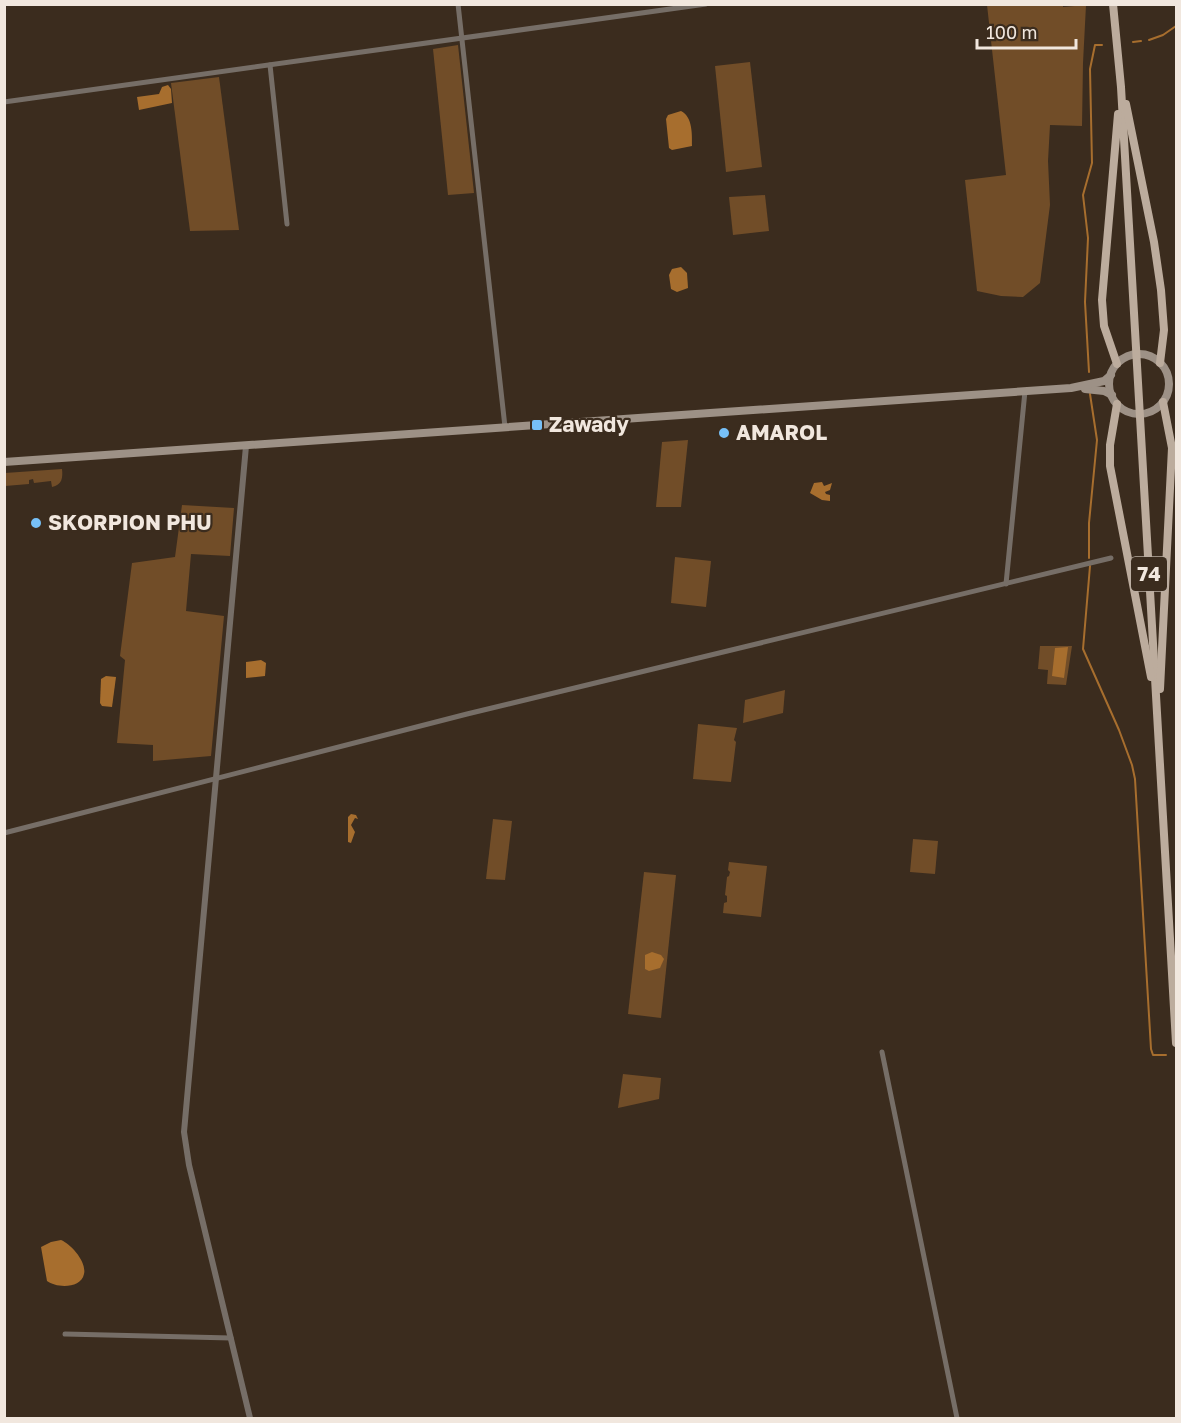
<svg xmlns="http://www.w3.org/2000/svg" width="1181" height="1423" font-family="'Golos Text',sans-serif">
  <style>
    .green { fill: #714d28 }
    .water { fill: #a76e2e }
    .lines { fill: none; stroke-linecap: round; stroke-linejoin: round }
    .stream { stroke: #a76e2e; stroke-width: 2 }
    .minor { stroke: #766e67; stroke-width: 5 }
    .tertiary { stroke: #766e67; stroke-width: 6 }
    .secondary { stroke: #9d9186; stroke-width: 8 }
    .primary { stroke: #bcac9d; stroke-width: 8 }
    .poi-dot { fill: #77c0f7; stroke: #3b2c1e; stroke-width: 2 }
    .labels { text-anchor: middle; stroke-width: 4.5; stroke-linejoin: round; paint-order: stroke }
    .shield { fill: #3b2c1e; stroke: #baafa4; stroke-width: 1.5 }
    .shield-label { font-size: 20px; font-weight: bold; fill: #f1e7de }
    .poi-label { font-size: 21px; font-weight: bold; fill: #f1e7de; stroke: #3b2c1e; text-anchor: start }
  </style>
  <rect width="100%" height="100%" fill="#3b2c1e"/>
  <g class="green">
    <path d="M 1063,4 L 1063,7 L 1086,5 L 1083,63 L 1082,126 L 1050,125 L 1048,161 L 1050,205 L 1040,283 L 1023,297 L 1001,296 L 977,291 L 965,180 L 1006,175 L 987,5 Z"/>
    <path d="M 458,45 L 474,193 L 448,195 L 433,49 Z"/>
    <path d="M 750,62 L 762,167 L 726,172 L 715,66 Z"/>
    <path d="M 219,77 L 239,230 L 190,231 L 171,83 Z"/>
    <path d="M 765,195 L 769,231 L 733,235 L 729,197 Z"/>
    <path d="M 688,440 L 681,507 L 656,507 L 662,442 Z"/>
    <path d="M 62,469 C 63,478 62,485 52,487 L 51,481 L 34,483 L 33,479 L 29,480 L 29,484 L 5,486 L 5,473 Z"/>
    <path d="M 182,505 L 234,508 L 230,556 L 191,554 L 186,611 L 224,616 L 211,756 L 153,761 L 153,745 L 117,743 L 125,660 L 120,656 L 132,563 L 175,557 Z"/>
    <path d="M 675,557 L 711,561 L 706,607 L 671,603 Z"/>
    <path d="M 1040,646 L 1072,646 L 1066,685 L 1047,684 L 1048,670 L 1038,669 Z"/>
    <path d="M 785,690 L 783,713 L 743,723 L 745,700 Z"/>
    <path d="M 698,724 L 737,728 L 734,740 L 736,742 C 734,757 733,768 731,782 L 693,779 Z"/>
    <path d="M 493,819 L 512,821 L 505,880 L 486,879 Z"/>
    <path d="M 913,839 L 938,841 L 935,874 L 910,872 Z"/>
    <path d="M 729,862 L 767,866 L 761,917 L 723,913 L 724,903 L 727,902 L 727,896 L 725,895 L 727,877 L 729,876 L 730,872 L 728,870 Z"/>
    <path d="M 644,872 L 676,875 L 661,1018 L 628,1014 Z"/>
    <path d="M 623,1074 L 661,1078 L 659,1099 L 618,1108 Z"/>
  </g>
  <g class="water">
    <path d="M 168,85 L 171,89 L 172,103 L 139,110 L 137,97 L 159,94 L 162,87 Z"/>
    <path d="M 681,111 C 693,117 692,135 692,146 L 672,150 L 669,148 L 666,119 L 668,115 Z"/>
    <path d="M 681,267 L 687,273 L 688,288 L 677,292 L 671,289 L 669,275 L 672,269 Z"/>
    <path d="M 822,482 L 824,486 L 832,483 L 830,490 L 825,492 L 826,494 L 830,495 L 830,501 L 822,500 L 810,493 L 814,483 Z"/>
    <path d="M 1068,647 L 1064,678 L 1052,676 L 1055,648 Z"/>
    <path d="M 261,660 L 266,663 L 265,676 L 246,678 L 246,662 Z"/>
    <path d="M 106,676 L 116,677 L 112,707 L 102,706 L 100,703 L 101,679 Z"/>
    <path d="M 351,814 L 356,815 L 358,819 L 355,818 L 351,825 L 355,832 L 351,843 L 348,842 L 348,817 Z"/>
    <path d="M 652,952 L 661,955 L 664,959 L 660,968 L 649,971 L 645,969 L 645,955 Z"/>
    <path d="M 61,1240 C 71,1244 87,1262 84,1274 C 81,1289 56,1288 47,1281 L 41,1247 L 51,1242 Z"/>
  </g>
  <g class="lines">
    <g class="stream">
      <path d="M 1149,40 L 1163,35 L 1176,26"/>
      <path d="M 1133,42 L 1141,41"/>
      <path d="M 1089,372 L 1085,302 L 1088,238 L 1083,195 L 1092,163 L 1090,69 L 1095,45 L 1102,45"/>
      <path d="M 1089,558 L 1089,523 L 1097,440 L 1090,394"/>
      <path d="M 1090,566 L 1083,649 L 1119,730 L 1132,765 L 1135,779 L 1151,1049 L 1153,1055 L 1166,1055"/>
    </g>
    <g class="minor">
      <path d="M 458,4 L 505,427"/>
      <path d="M 270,65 L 287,224"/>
      <path d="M 4,102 L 706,4"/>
      <path d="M 1006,584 L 1025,391"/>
      <path d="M 4,833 L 467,714 L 1111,558"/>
      <path d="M 882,1052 L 957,1418"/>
      <path d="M 65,1334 L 231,1338"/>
    </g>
    <path class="tertiary" d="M 246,446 L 184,1132 L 189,1165 L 250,1418"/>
    <g class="secondary">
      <circle cx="1139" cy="384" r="30"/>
      <path d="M 1085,389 L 1104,391 L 1112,395"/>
      <path d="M 4,462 L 1071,388 L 1104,381 L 1111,375"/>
    </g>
    <g class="primary">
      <path d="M 1113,4 L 1121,87 L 1176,1043"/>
      <path d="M 1126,104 L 1154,242 L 1161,290 L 1164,330 L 1160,363"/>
      <path d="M 1117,364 L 1104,326 L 1102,300 L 1118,114"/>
      <path d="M 1117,404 L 1110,445 L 1110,466 L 1151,677"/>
      <path d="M 1160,689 L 1172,448 L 1163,402"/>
    </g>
  </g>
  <g class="poi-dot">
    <rect x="531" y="419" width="12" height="12" rx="3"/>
    <circle cx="724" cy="433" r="6"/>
    <circle cx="36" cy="523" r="6"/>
  </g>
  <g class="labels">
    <rect class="shield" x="1131" y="557" width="36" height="34" rx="4.5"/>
    <g class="shield-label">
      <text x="1149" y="581">74</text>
    </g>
    <g class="poi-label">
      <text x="549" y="432">Zawady</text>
      <text x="736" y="440">AMAROL</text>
      <text x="48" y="530">SKORPION PHU</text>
    </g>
  </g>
  <rect width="1181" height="1423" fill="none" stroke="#f1e7de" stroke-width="12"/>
  <path d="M977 39v9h99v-9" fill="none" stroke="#f1e7de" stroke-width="3"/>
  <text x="986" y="39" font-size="18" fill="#f1e7de" stroke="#3b2c1e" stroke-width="4.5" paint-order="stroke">100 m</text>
</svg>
